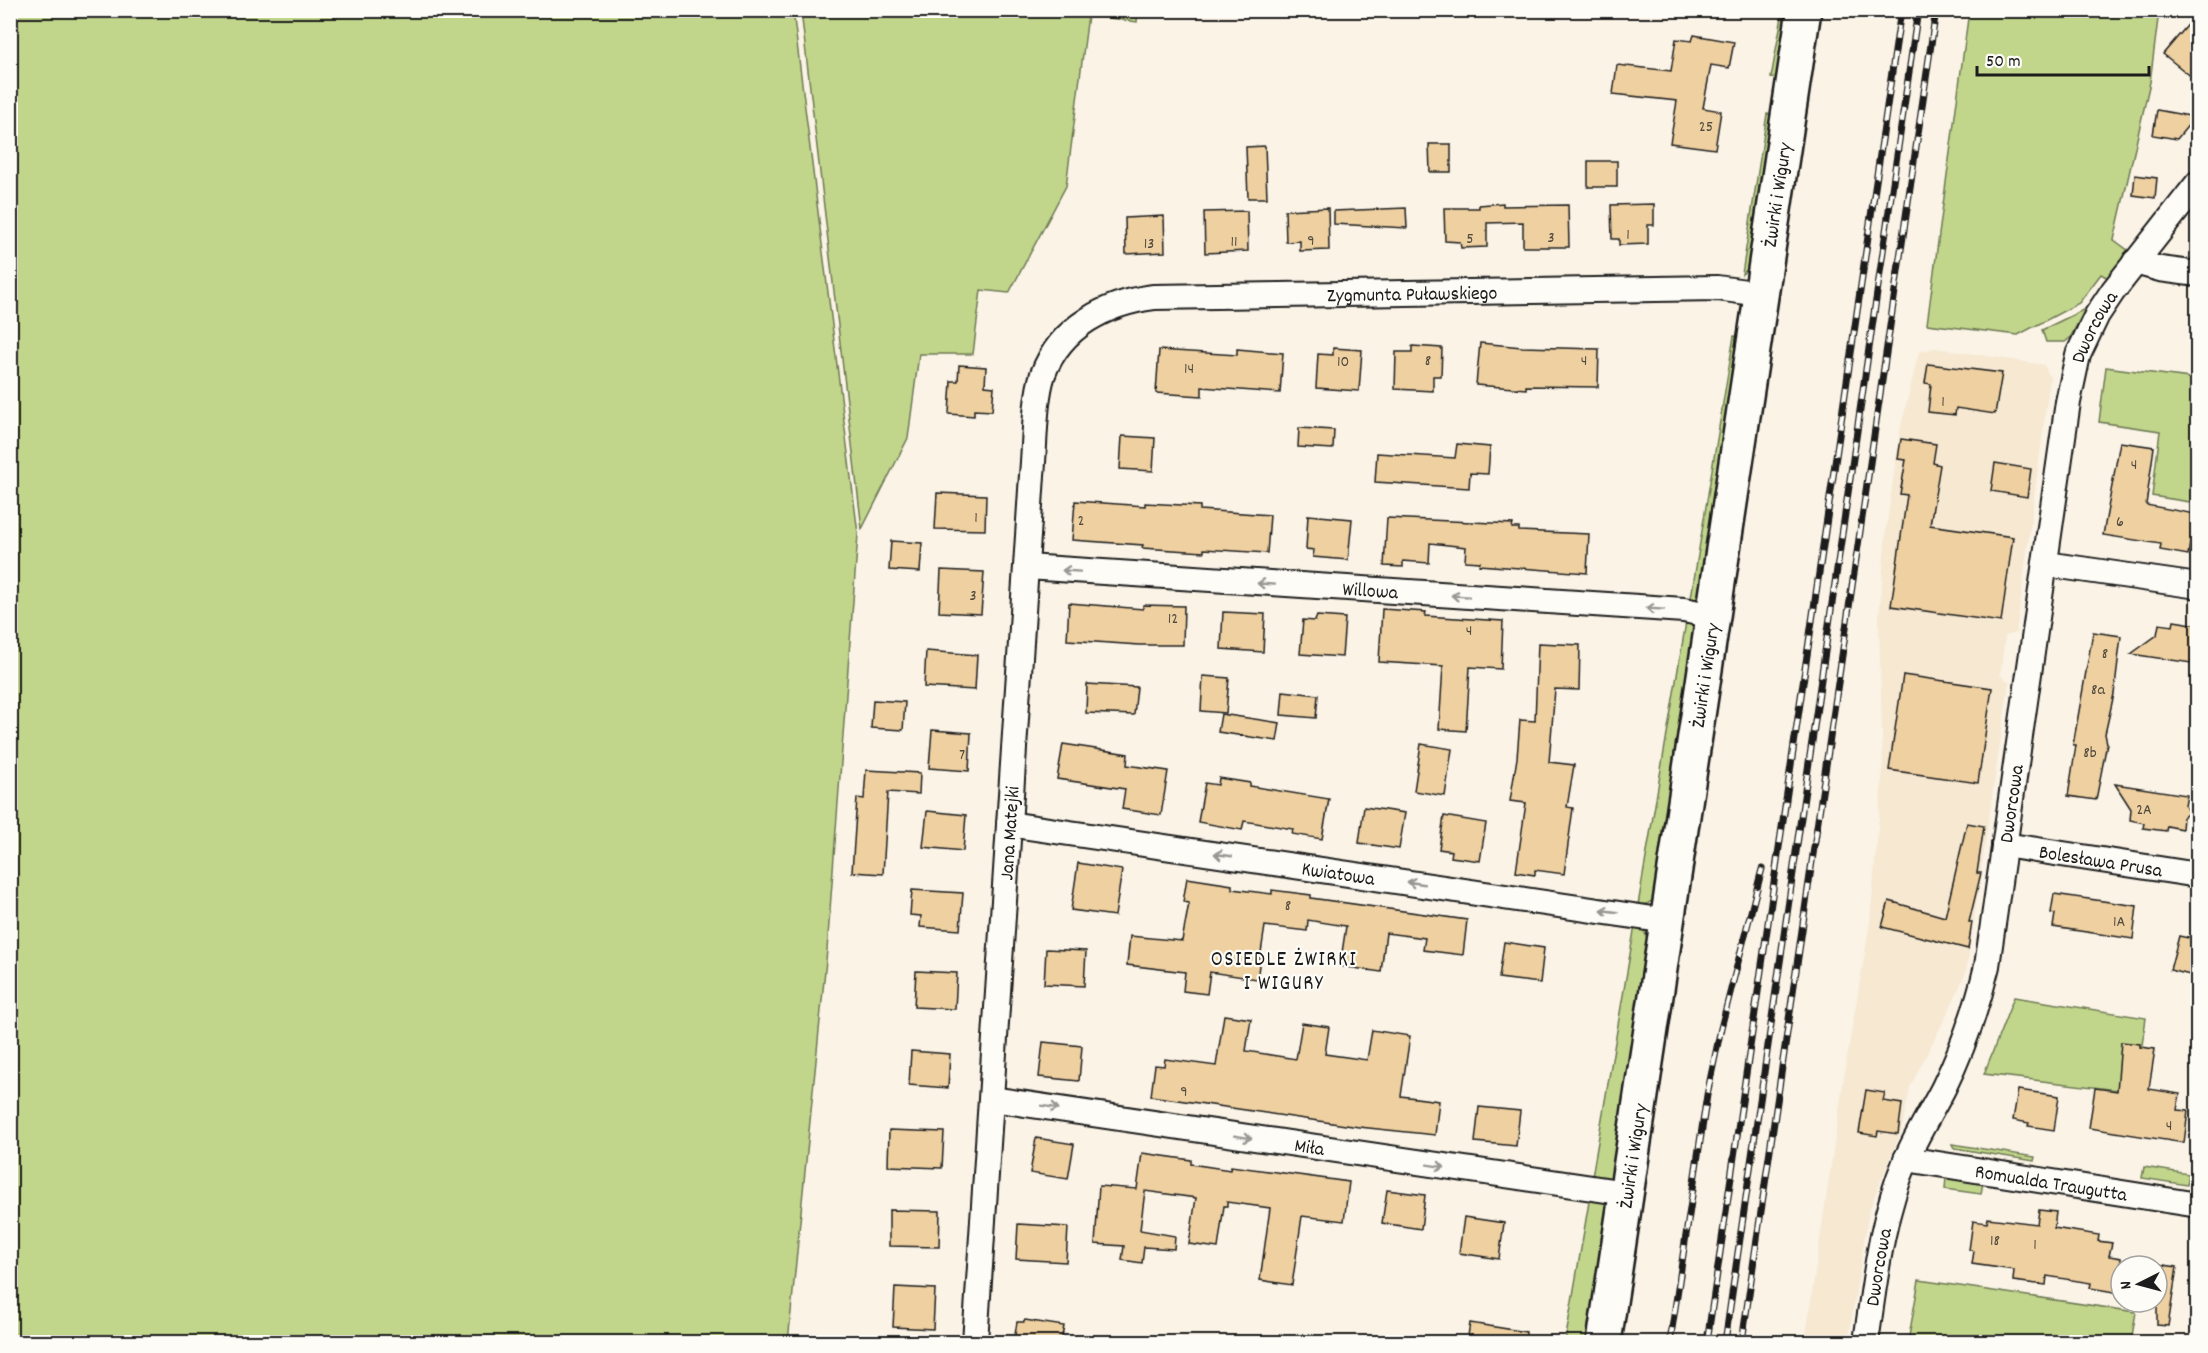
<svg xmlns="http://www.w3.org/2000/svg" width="2208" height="1353" font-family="Dekko,sans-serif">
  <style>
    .built { fill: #f6e8d1 }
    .green { fill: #c1d68b; stroke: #6e7954; stroke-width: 1.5 }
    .building { fill: #eed0a1; stroke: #1c1c1c; stroke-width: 1.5 }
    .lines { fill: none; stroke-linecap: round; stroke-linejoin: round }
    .street-casing { stroke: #1c1c1c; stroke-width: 28 }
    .secondary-casing { stroke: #1c1c1c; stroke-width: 38 }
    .street { stroke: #fdfcf7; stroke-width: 24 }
    .secondary { stroke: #fdfcf7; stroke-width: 33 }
    .rail-casing { stroke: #1c1c1c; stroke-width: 7 }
    .rail { stroke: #fdfcf7; stroke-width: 4.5; stroke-dasharray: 14; stroke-linecap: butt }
    .oneway { stroke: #989794 }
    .labels { text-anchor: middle; stroke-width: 4.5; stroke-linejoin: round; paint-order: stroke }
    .number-label { font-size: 16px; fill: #50493d }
    .street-label { font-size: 20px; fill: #1c1c1c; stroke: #fdfcf7 }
    .neighbourhood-label { font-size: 21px; letter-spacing: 1.5px; fill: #1c1c1c; stroke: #fdfcf7 }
  </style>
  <rect width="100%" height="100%" fill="#faf3e6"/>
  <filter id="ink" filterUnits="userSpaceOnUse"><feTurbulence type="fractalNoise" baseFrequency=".0167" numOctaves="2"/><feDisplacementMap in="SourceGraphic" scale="12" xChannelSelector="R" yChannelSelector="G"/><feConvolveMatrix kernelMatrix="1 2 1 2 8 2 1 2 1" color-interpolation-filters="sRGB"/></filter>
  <g filter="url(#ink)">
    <path class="built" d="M 1935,348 L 2044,365 L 2050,378 L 2016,633 L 2005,636 L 2000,675 L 2009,682 L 1966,972 L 1951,1006 L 1910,1087 L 1901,1132 L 1869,1210 L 1848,1342 L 1805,1342 L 1845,1070 L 1870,923 L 1883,770 L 1879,620 L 1886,530 L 1900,431 L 1919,352 Z"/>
    <g class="green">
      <path d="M 10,11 L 793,11 L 858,534 L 827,950 L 788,1342 L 11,1342 Z"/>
      <path d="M 801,11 L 1138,11 L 1137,22 L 1088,15 L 1066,186 L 1009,293 L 981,290 L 973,354 L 919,354 L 908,438 L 862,529 Z"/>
      <path d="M 1783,11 L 1792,11 L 1780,79 L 1771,78 Z"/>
      <path d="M 1969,11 L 2159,11 L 2150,82 L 2114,240 L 2129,251 L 2108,278 L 2101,274 L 2079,303 L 2018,335 L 1927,324 Z"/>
      <path d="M 1767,114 L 1772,115 L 1749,268 L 1742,274 Z"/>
      <path d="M 2085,309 L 2070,338 L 2065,342 L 2046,342 L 2042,330 Z"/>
      <path d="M 1734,336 L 1741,337 L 1701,594 L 1690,604 Z"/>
      <path d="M 2106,367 L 2197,379 L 2197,503 L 2152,496 L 2160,431 L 2099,422 Z"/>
      <path d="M 1686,622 L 1692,625 L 1695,631 L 1654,899 L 1647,904 L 1638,905 Z"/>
      <path d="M 1635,925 L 1643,929 L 1650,944 L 1613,1177 L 1609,1181 L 1591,1183 Z"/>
      <path d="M 2014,997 L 2146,1018 L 2135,1092 L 1984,1074 Z"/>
      <path d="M 1952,1144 L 2035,1157 L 2034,1161 L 1954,1148 Z"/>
      <path d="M 2144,1167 L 2189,1174 L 2187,1185 L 2142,1178 Z"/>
      <path d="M 1946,1177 L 1983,1182 L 1981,1194 L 1945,1189 Z"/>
      <path d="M 1590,1196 L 1601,1200 L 1608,1207 L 1591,1342 L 1565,1342 Z"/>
      <path d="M 1919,1280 L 2136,1312 L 2131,1342 L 1908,1342 Z"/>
    </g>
    <g class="building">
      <path d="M 2198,13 L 2198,82 L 2163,54 Z"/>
      <path d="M 1694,35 L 1734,42 L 1729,68 L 1711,65 L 1703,108 L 1721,111 L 1715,149 L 1670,143 L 1677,101 L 1613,94 L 1617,65 L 1671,71 L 1676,39 L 1692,41 Z"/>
      <path d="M 2157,110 L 2195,117 L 2177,139 L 2153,135 Z"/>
      <path d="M 1429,144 L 1451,144 L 1451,172 L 1430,172 Z"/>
      <path d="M 1265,146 L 1267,198 L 1248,198 L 1246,147 Z"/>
      <rect x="1588" y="161" width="29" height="26"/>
      <path d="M 2135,175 L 2157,178 L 2155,198 L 2133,195 Z"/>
      <path d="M 1503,203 L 1503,206 L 1568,205 L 1569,247 L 1523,247 L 1523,222 L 1487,223 L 1487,247 L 1461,248 L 1460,242 L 1445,241 L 1444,208 L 1479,208 L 1479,205 Z"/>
      <path d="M 1654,204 L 1654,225 L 1648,225 L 1648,244 L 1619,245 L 1619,239 L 1612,239 L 1611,205 Z"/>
      <path d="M 1328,208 L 1329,250 L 1300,251 L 1300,241 L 1286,242 L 1285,210 Z"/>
      <path d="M 1406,208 L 1407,228 L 1334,224 L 1334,211 Z"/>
      <path d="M 1247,211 L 1248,251 L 1205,253 L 1204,212 Z"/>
      <path d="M 1164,216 L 1165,252 L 1126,254 L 1125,218 Z"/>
      <path d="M 1480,343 L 1522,347 L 1599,349 L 1598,387 L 1526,386 L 1526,389 L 1476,385 Z"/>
      <path d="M 1412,346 L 1442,348 L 1441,376 L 1433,376 L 1433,391 L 1395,389 L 1396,352 L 1412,352 Z"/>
      <path d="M 1333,348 L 1362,350 L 1359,391 L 1316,388 L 1318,354 L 1333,355 Z"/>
      <path d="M 1237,349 L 1283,353 L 1280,393 L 1202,387 L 1202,396 L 1156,393 L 1159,350 L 1237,355 Z"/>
      <path d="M 1928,364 L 2002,373 L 1995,414 L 1956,408 L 1955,415 L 1928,412 L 1931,384 L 1925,383 Z"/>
      <path d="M 959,365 L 986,367 L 985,386 L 994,387 L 992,411 L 974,410 L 974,416 L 949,414 L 951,381 L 958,381 Z"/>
      <path d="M 1299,428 L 1334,430 L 1333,449 L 1298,447 Z"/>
      <path d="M 1122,436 L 1155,438 L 1153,471 L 1120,469 Z"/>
      <path d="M 1901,439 L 1936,444 L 1933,463 L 1940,465 L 1930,525 L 2013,537 L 2001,622 L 1891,606 L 1907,495 L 1900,494 L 1906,460 L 1898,459 Z"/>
      <path d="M 2120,442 L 2154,447 L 2146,505 L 2195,514 L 2188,555 L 2160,550 L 2161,544 L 2103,535 Z"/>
      <path d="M 1457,444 L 1490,447 L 1488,474 L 1470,473 L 1469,488 L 1375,482 L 1377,453 L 1455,458 Z"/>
      <path d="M 1995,463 L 2031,469 L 2027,497 L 1991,491 Z"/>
      <path d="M 937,493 L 986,495 L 985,530 L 935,529 Z"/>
      <path d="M 1075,501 L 1145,506 L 1145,503 L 1200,506 L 1200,510 L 1270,515 L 1267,553 L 1204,549 L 1204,552 L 1142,548 L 1143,545 L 1072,540 Z"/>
      <path d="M 1308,515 L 1352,519 L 1348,560 L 1313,557 L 1314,550 L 1306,549 Z"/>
      <path d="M 1387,518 L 1513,524 L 1512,528 L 1519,528 L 1519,531 L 1589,534 L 1587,573 L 1479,565 L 1480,562 L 1465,561 L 1466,547 L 1430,543 L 1429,563 L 1403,561 L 1403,567 L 1384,566 Z"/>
      <path d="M 891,541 L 922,543 L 920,572 L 889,570 Z"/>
      <path d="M 941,570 L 984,572 L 981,614 L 939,612 Z"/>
      <path d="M 1069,603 L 1143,609 L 1143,605 L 1184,606 L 1183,645 L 1139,645 L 1067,640 Z"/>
      <path d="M 1382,609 L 1426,612 L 1425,616 L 1503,621 L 1501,669 L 1470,667 L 1466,731 L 1439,729 L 1443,666 L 1379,662 Z"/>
      <path d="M 1223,612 L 1265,614 L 1263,652 L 1221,649 Z"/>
      <path d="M 1317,616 L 1345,618 L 1342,657 L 1300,654 L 1303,620 L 1315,621 Z"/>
      <path d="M 2174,621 L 2198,625 L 2198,664 L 2131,654 L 2157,635 L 2159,624 L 2173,626 Z"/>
      <path d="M 2093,632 L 2121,636 L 2114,694 L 2105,734 L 2107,743 L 2096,800 L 2068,796 L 2076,745 L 2073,745 Z"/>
      <path d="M 1538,643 L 1580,645 L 1579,690 L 1555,689 L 1549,762 L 1574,765 L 1567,807 L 1573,808 L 1564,874 L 1535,870 L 1535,875 L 1516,872 L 1526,803 L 1510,801 L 1517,758 L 1520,720 L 1535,721 Z"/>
      <path d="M 926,651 L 977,655 L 975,690 L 924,687 Z"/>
      <path d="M 1903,675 L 1992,688 L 1978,783 L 1889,770 Z"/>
      <path d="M 1203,676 L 1229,678 L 1226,713 L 1201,711 Z"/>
      <path d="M 1087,684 L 1137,687 L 1134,715 L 1086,713 Z"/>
      <path d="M 1283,691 L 1318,695 L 1316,718 L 1281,715 Z"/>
      <path d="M 873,700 L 905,702 L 903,730 L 871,728 Z"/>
      <path d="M 1221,714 L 1280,723 L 1277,741 L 1218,732 Z"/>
      <path d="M 932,730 L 971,733 L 969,771 L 929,768 Z"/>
      <path d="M 1063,744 L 1128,754 L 1127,765 L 1168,771 L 1161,815 L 1122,809 L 1125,789 L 1057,779 Z"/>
      <path d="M 1421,744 L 1452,749 L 1445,796 L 1414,791 Z"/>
      <path d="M 866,770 L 920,773 L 919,794 L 888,792 L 883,874 L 852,872 L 857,798 L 864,799 Z"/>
      <path d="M 1219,778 L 1250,783 L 1250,786 L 1329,799 L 1322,839 L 1292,834 L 1293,829 L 1244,821 L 1242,830 L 1198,822 L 1205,783 L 1218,785 Z"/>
      <path d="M 2115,784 L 2187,795 L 2185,806 L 2189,813 L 2183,817 L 2182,829 L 2167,826 L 2166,831 L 2143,828 L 2144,823 L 2130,820 L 2131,809 Z"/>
      <path d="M 1364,807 L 1405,813 L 1399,849 L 1359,843 Z"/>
      <path d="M 927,811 L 966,815 L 963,851 L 923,847 Z"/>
      <path d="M 1444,816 L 1486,823 L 1480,861 L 1451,857 L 1452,851 L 1439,849 Z"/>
      <path d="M 1967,823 L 1984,826 L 1977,873 L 1981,873 L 1969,922 L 1972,922 L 1968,949 L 1882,927 L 1889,901 L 1945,917 Z"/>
      <path d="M 1078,863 L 1122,870 L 1115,916 L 1071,910 Z"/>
      <path d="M 1187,878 L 1232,885 L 1232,889 L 1272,894 L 1272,890 L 1311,895 L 1311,898 L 1467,920 L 1463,955 L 1423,950 L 1425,938 L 1386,933 L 1381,972 L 1340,966 L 1346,926 L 1308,920 L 1307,931 L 1265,926 L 1257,979 L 1210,972 L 1207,994 L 1183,991 L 1185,972 L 1127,965 L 1130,936 L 1182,941 L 1189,903 L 1183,902 Z"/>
      <path d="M 912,890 L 963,893 L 960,930 L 920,927 L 921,916 L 910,915 Z"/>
      <path d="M 2054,894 L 2137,906 L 2133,939 L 2053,927 L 2055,914 L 2051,913 Z"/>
      <path d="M 2179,936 L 2198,940 L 2198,977 L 2170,970 Z"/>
      <path d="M 1504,942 L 1544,948 L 1540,983 L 1499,978 Z"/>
      <path d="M 1046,949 L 1086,951 L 1084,986 L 1044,984 Z"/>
      <path d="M 916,971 L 957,973 L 955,1009 L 914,1007 Z"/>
      <path d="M 1224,1015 L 1251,1019 L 1246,1051 L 1296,1059 L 1302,1023 L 1329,1027 L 1325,1054 L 1367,1060 L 1372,1030 L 1410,1036 L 1401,1096 L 1439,1101 L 1435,1135 L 1359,1127 L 1151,1096 L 1155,1065 L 1164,1066 L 1165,1059 L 1216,1066 Z"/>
      <path d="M 1043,1042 L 1082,1046 L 1079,1081 L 1039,1077 Z"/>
      <path d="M 2121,1042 L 2140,1044 L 2140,1047 L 2155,1049 L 2149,1089 L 2180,1094 L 2177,1110 L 2188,1111 L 2184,1143 L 2089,1128 L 2095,1088 L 2117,1091 Z"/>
      <path d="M 911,1051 L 950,1054 L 948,1088 L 909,1085 Z"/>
      <path d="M 1866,1090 L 1885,1093 L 1883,1101 L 1902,1104 L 1898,1134 L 1878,1131 L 1877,1136 L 1859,1133 Z"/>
      <path d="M 2018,1090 L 2059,1096 L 2054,1130 L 2028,1126 L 2029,1123 L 2013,1120 Z"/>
      <path d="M 1479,1107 L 1520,1111 L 1516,1146 L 1475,1142 Z"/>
      <path d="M 889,1130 L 944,1132 L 942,1168 L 888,1166 Z"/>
      <path d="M 1036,1138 L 1074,1144 L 1068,1179 L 1030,1173 Z"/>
      <path d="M 1142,1153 L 1191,1160 L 1191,1164 L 1230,1170 L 1231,1166 L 1349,1182 L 1344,1221 L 1302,1216 L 1292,1285 L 1260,1280 L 1270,1208 L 1227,1202 L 1227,1206 L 1224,1206 L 1218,1248 L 1189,1244 L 1196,1198 L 1145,1191 L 1140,1230 L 1175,1236 L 1174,1249 L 1144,1247 L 1142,1263 L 1122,1260 L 1124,1246 L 1095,1244 L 1099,1186 L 1137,1189 Z"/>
      <path d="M 1387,1190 L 1425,1195 L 1421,1229 L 1382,1223 Z"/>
      <path d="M 889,1210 L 940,1211 L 939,1247 L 889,1246 Z"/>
      <path d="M 2039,1210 L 2056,1212 L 2054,1228 L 2099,1235 L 2098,1241 L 2112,1243 L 2109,1256 L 2121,1258 L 2121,1293 L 2090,1288 L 2091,1283 L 2047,1276 L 2046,1285 L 2013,1281 L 2014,1270 L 1972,1264 L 1974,1251 L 1969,1250 L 1973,1221 L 1987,1223 L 1988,1218 L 2037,1224 Z"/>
      <path d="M 1464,1217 L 1504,1223 L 1499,1259 L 1459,1253 Z"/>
      <path d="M 1018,1224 L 1068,1227 L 1066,1262 L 1016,1259 Z"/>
      <path d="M 2157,1264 L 2177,1267 L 2168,1326 L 2157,1325 Z"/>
      <path d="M 895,1287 L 935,1289 L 933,1329 L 893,1327 Z"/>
      <path d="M 1025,1320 L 1064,1326 L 1061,1342 L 1014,1341 L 1017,1322 L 1024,1322 Z"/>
      <path d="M 1470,1323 L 1526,1332 L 1525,1342 L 1467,1342 Z"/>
    </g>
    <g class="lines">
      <defs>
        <g id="street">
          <path d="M 2135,262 L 2160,269 L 2198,274"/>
          <path d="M 2046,564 L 2198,586"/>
          <path id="s1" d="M 1027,567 L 1684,610 L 1713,616"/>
          <path id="s2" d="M 1009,824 L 1667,921"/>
          <path id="s3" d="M 2004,845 L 2198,875"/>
          <path id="s4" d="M 992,1099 L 1626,1193"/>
          <path id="s5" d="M 1906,1159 L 2198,1205"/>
          <path id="s6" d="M 975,1342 L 1032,475 C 1035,445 1034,401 1043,374 C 1061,326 1107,303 1154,297 L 1717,288 L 1761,294"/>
          <path id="s7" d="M 1866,1342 C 1875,1281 1881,1218 1906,1160 C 1916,1135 1932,1111 1944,1087 C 1963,1048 1977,1008 1987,966 L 2068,402 L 2078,355 L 2097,315 L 2113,291 L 2198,183"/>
        </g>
        <g id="secondary">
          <path id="s8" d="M 1604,1342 L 1804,10"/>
        </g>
      </defs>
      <use href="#street" class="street-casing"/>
      <use href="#secondary" class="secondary-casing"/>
      <use href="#street" class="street"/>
      <use href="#secondary" class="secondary"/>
      <defs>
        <g id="rail">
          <path d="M 1670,1342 L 1707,1095 L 1721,1028 L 1762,869"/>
          <path d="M 1707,1342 L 1901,10"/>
          <path d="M 1725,1342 L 1918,10"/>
          <path d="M 1742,1342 L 1936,10"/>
        </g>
      </defs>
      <use href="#rail" class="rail-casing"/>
      <use href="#rail" class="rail"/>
    </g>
    <defs><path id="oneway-shaft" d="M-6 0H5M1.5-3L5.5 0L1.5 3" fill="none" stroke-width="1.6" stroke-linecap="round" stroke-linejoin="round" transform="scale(1.5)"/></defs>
    <g class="oneway">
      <use href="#oneway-shaft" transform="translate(1071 571) rotate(-176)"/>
      <use href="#oneway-shaft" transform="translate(1266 584) rotate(-176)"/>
      <use href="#oneway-shaft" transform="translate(1460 596) rotate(-176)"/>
      <use href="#oneway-shaft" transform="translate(1655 609) rotate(-176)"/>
      <use href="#oneway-shaft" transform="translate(1223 855) rotate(-172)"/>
      <use href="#oneway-shaft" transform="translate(1416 883) rotate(-172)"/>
      <use href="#oneway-shaft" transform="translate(1609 911) rotate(-172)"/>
      <use href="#oneway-shaft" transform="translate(1050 1107) rotate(9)"/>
      <use href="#oneway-shaft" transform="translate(1243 1137) rotate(9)"/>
      <use href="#oneway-shaft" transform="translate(1436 1166) rotate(9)"/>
    </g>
  </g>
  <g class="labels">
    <g class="number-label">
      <text x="1706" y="131">25</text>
      <text x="1628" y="239">1</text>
      <text x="1551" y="242">3</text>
      <text x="1470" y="243">5</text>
      <text x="1311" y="245">9</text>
      <text x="1234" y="246">11</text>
      <text x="1149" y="248">13</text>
      <text x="1428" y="365">8</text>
      <text x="1584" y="365">4</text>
      <text x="1343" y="366">10</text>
      <text x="1189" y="373">14</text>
      <text x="1943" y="406">1</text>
      <text x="2134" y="469">4</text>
      <text x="976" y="522">1</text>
      <text x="1081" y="525">2</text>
      <text x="2120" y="526">6</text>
      <text x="973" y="600">3</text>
      <text x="1173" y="623">12</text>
      <text x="1469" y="635">4</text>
      <text x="2105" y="658">8</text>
      <text x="2098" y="694">8a</text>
      <text x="2090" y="757">8b</text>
      <text x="962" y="759">7</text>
      <text x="2144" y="814">2A</text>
      <text x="1288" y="910">8</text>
      <text x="2119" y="926">1A</text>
      <text x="1184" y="1096">9</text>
      <text x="2169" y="1130">4</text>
      <text x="1995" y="1245">18</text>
      <text x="2035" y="1249">1</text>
    </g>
    <g class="street-label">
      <text dy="7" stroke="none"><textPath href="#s8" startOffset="1160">Żwirki i Wigury</textPath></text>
      <text dy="7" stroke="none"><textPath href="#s6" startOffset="1371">Zygmunta Puławskiego</textPath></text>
      <text dy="7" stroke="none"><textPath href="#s7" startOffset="1048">Dworcowa</textPath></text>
      <text dy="7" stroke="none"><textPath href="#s1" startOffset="344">Willowa</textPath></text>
      <text dy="7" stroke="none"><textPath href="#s8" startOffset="674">Żwirki i Wigury</textPath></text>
      <text dy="7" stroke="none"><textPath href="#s7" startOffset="562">Dworcowa</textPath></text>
      <text dy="7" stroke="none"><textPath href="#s6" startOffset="510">Jana Matejki</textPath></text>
      <text dy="7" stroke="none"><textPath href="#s3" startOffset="98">Bolesława Prusa</textPath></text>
      <text dy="7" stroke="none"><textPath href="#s2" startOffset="333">Kwiatowa</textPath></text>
      <text dy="7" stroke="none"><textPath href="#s4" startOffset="321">Miła</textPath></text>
      <text dy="7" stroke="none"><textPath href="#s8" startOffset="188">Żwirki i Wigury</textPath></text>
      <text dy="7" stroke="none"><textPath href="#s5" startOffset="147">Romualda Traugutta</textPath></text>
      <text dy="7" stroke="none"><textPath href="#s7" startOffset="76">Dworcowa</textPath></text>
    </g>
    <g class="neighbourhood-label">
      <text x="1284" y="965">OSIEDLE ŻWIRKI<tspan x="1284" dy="24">I WIGURY</tspan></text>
    </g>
  </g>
  <rect width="2208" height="1353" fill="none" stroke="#fdfcf7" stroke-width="36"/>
  <rect x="18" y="18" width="2172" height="1317" fill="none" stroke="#1c1c1c" stroke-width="2" filter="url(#ink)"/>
  <g transform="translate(2139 1284) rotate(264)"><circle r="28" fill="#fdfcf7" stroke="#a3a29f" stroke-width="1.5"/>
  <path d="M0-4.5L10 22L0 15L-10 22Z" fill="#1c1c1c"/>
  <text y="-9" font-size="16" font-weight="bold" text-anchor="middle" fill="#1c1c1c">N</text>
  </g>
  <path d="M1977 66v9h172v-9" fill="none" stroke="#1c1c1c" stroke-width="3"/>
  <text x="1986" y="66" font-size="18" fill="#1c1c1c" stroke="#fdfcf7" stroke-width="4.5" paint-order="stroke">50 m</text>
</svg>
